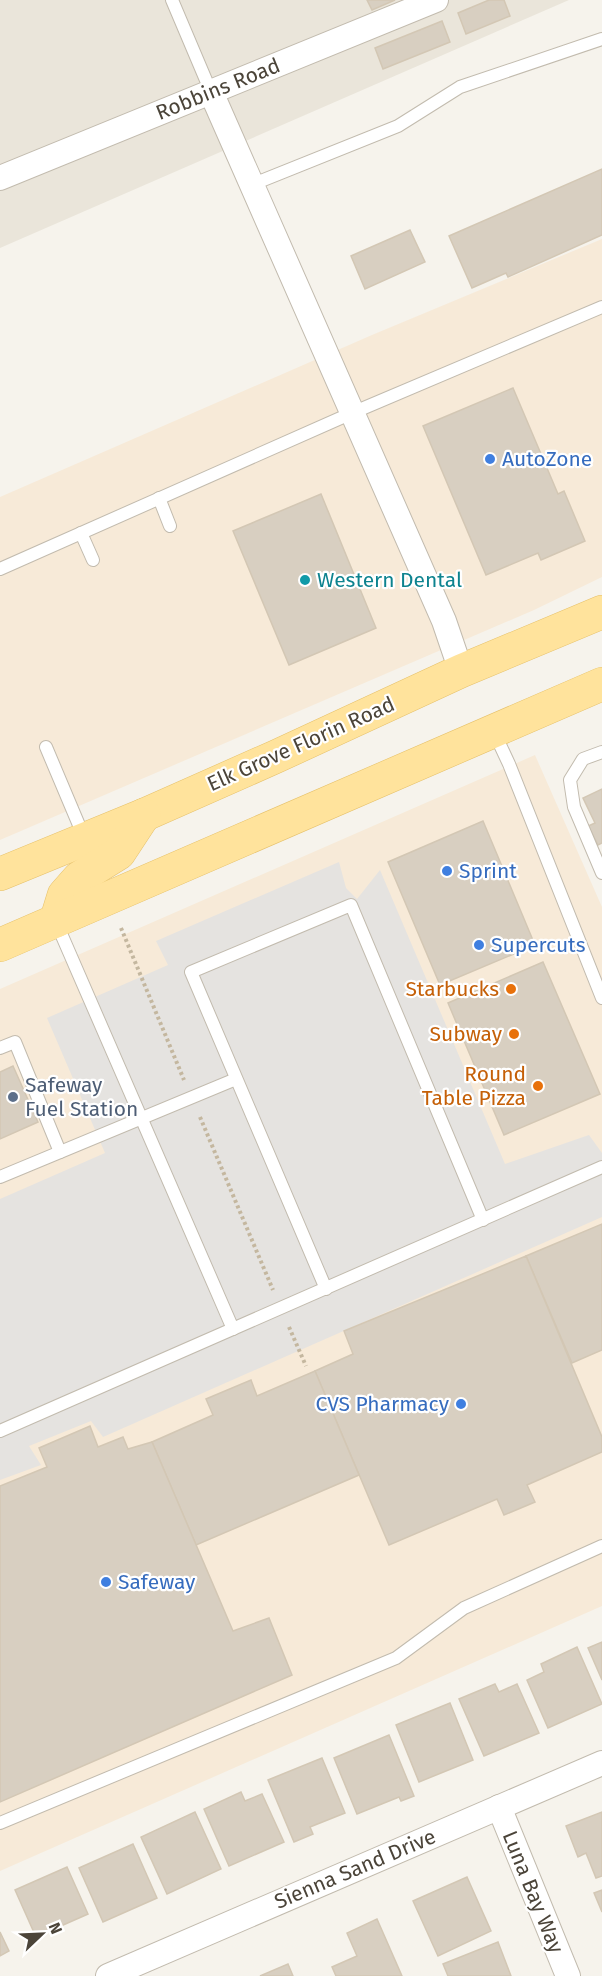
<svg xmlns="http://www.w3.org/2000/svg" width="602" height="1976" font-family="'Fira Sans',sans-serif">
  <style>
    .residential { fill: #eae5da }
    .commercial { fill: #f7ead8 }
    .parking { fill: #e5e3e0 }
    .building { fill: #d8cfc1; stroke: #d3c7b4; stroke-width: 1.5 }
    .lines { fill: none; stroke-linecap: round; stroke-linejoin: round }
    .lane-casing { stroke: #c2bbae; stroke-width: 14 }
    .street-casing { stroke: #c2bbae; stroke-width: 26 }
    .primary-casing { stroke: #e6c16a; stroke-width: 34 }
    .path { stroke: #c4b79f; stroke-width: 4; stroke-dasharray: 3 3; stroke-linecap: butt }
    .lane { stroke: #fff; stroke-width: 12 }
    .street { stroke: #fff; stroke-width: 24 }
    .primary { stroke: #ffe39c; stroke-width: 33 }
    .shop-dot { fill: #3f7fe0; stroke: #fff; stroke-width: 2 }
    .culture-dot { fill: #0f9aa8; stroke: #fff; stroke-width: 2 }
    .food-dot { fill: #e8710a; stroke: #fff; stroke-width: 2 }
    .service-dot { fill: #5c6f8a; stroke: #fff; stroke-width: 2 }
    .labels { text-anchor: middle; stroke-width: 4.5; stroke-linejoin: round; paint-order: stroke }
    .street-label { font-size: 21px; fill: #4b4439; stroke: #fff }
    .shop-label { font-size: 21px; fill: #366cbe; stroke: #fff; text-anchor: start }
    .culture-label { font-size: 21px; fill: #0d838f; stroke: #fff; text-anchor: start }
    .food-label { font-size: 21px; fill: #c56008; stroke: #fff; text-anchor: end }
    .service-label { font-size: 21px; fill: #4e5e75; stroke: #fff; text-anchor: start }
  </style>
  <rect width="100%" height="100%" fill="#f6f3ec"/>
  <path class="residential" d="M 0,0 L 569,0 L 0,248 Z"/>
  <g class="commercial">
    <path d="M 602,239 L 602,577 L 534,610 L 0,840 L 0,497 L 372,335 Z"/>
    <path d="M 535,755 L 602,907 L 602,1606 L 0,1871 L 0,989 Z"/>
  </g>
  <path class="parking" d="M 339,862 L 346,888 L 357,899 L 380,870 L 505,1164 L 589,1135 L 602,1153 L 602,1217 L 103,1437 L 91,1421 L 29,1446 L 41,1465 L 0,1480 L 0,1199 L 105,1153 L 47,1018 L 168,965 L 156,941 Z"/>
  <g class="building">
    <path d="M 367,0 L 395,0 L 372,10 Z"/>
    <path d="M 489,0 L 504,0 L 510,16 L 466,34 L 458,13 Z"/>
    <path d="M 442,21 L 450,42 L 383,69 L 375,48 Z"/>
    <path d="M 602,169 L 602,235 L 508,277 L 506,273 L 472,288 L 449,236 Z"/>
    <path d="M 410,230 L 425,262 L 365,289 L 351,256 Z"/>
    <path d="M 513,388 L 558,494 L 564,491 L 585,541 L 541,560 L 538,553 L 486,575 L 423,426 Z"/>
    <path d="M 321,494 L 376,628 L 289,665 L 233,531 Z"/>
    <path d="M 602,789 L 602,843 L 598,845 L 588,826 L 595,823 L 583,798 Z"/>
    <path d="M 483,821 L 535,945 L 440,985 L 388,862 Z"/>
    <path d="M 543,962 L 600,1094 L 504,1135 L 448,1003 Z"/>
    <path d="M 13,1066 L 38,1122 L 0,1139 L 0,1072 Z"/>
    <path d="M 602,1224 L 602,1350 L 572,1363 L 526,1256 Z"/>
    <path d="M 526,1256 L 602,1437 L 602,1452 L 527,1485 L 535,1502 L 504,1515 L 497,1499 L 389,1545 L 315,1371 L 353,1354 L 344,1331 Z"/>
    <path d="M 315,1371 L 359,1475 L 196,1545 L 152,1442 L 213,1415 L 206,1399 L 251,1380 L 257,1396 Z"/>
    <path d="M 90,1426 L 98,1447 L 123,1437 L 128,1449 L 152,1442 L 233,1631 L 269,1618 L 292,1675 L 0,1802 L 0,1486 L 47,1467 L 39,1448 Z"/>
    <path d="M 602,1642 L 602,1680 L 588,1648 Z"/>
    <path d="M 577,1647 L 602,1704 L 548,1728 L 527,1680 L 544,1672 L 541,1664 Z"/>
    <path d="M 495,1684 L 499,1692 L 517,1684 L 539,1733 L 484,1756 L 459,1699 Z"/>
    <path d="M 450,1703 L 473,1760 L 419,1782 L 396,1725 Z"/>
    <path d="M 389,1735 L 414,1796 L 401,1801 L 399,1797 L 357,1814 L 334,1758 Z"/>
    <path d="M 322,1758 L 345,1813 L 310,1827 L 313,1834 L 294,1842 L 268,1780 Z"/>
    <path d="M 241,1792 L 245,1801 L 262,1794 L 284,1842 L 229,1866 L 204,1809 Z"/>
    <path d="M 195,1812 L 221,1869 L 167,1894 L 141,1837 Z"/>
    <path d="M 602,1812 L 602,1876 L 596,1878 L 586,1853 L 578,1857 L 566,1826 Z"/>
    <path d="M 133,1844 L 157,1898 L 103,1922 L 79,1868 Z"/>
    <path d="M 67,1867 L 88,1914 L 36,1937 L 15,1890 Z"/>
    <path d="M 467,1877 L 491,1931 L 438,1956 L 413,1901 Z"/>
    <path d="M 602,1890 L 602,1912 L 594,1893 Z"/>
    <path d="M 377,1919 L 402,1976 L 336,1976 L 332,1967 L 357,1956 L 347,1933 Z"/>
    <path d="M 0,1932 L 9,1951 L 0,1956 Z"/>
    <path d="M 498,1942 L 511,1976 L 448,1976 L 443,1964 Z"/>
    <path d="M 288,1964 L 293,1976 L 260,1976 Z"/>
  </g>
  <g class="lines">
    <defs>
      <g id="lane">
        <path d="M 172,0 L 211,92"/>
        <path d="M 251,185 L 398,126 L 460,87 L 602,39"/>
        <path d="M 159,498 L 170,526"/>
        <path d="M 81,533 L 93,560"/>
        <path d="M 0,569 L 352,413 L 602,307"/>
        <path d="M 494,732 L 509,764 L 602,998"/>
        <path d="M 46,747 L 84,837"/>
        <path d="M 602,752 L 583,759 L 570,780 L 574,807 L 602,873"/>
        <path d="M 56,922 L 233,1329"/>
        <path d="M 0,1048 L 15,1042 L 60,1152"/>
        <path d="M 0,1177 L 236,1079"/>
        <path d="M 326,1289 L 191,972 L 351,905 L 483,1220"/>
        <path d="M 0,1431 L 602,1167"/>
        <path d="M 0,1823 L 396,1658 L 464,1608 L 602,1546"/>
      </g>
      <g id="street">
        <path d="M 211,92 L 444,621 L 461,671"/>
        <path d="M 0,178 L 436,0"/>
        <path d="M 499,1807 L 568,1976"/>
        <path d="M 108,1976 L 602,1763"/>
      </g>
      <g id="primary">
        <path d="M 0,874 L 144,815 L 275,757 L 461,671 L 602,612"/>
        <path d="M 56,921 L 64,895 L 79,878 L 119,853 L 144,815"/>
        <path d="M 0,945 L 602,684"/>
      </g>
    </defs>
    <use href="#lane" class="lane-casing"/>
    <use href="#street" class="street-casing"/>
    <use href="#primary" class="primary-casing"/>
    <g class="path">
      <path d="M 121,928 L 184,1080"/>
      <path d="M 200,1117 L 273,1290"/>
      <path d="M 289,1327 L 306,1366"/>
    </g>
    <use href="#lane" class="lane"/>
    <use href="#street" class="street"/>
    <use href="#primary" class="primary"/>
  </g>
  <g class="shop-dot">
    <circle cx="490" cy="459" r="6"/>
    <circle cx="447" cy="871" r="6"/>
    <circle cx="479" cy="945" r="6"/>
    <circle cx="461" cy="1404" r="6"/>
    <circle cx="106" cy="1582" r="6"/>
  </g>
  <circle class="culture-dot" cx="305" cy="580" r="6"/>
  <g class="food-dot">
    <circle cx="511" cy="989" r="6"/>
    <circle cx="514" cy="1034" r="6"/>
    <circle cx="538" cy="1086" r="6"/>
  </g>
  <circle class="service-dot" cx="13" cy="1097" r="6"/>
  <g class="labels">
    <g class="street-label">
      <text transform="translate(218 89) rotate(-22)" y="7">Robbins Road</text>
      <text transform="translate(301 744) rotate(-24)" y="7">Elk Grove Florin Road</text>
      <text transform="translate(355 1869) rotate(-23)" y="7">Sienna Sand Drive</text>
      <text transform="translate(533 1892) rotate(68)" y="7">Luna Bay Way</text>
    </g>
    <g class="shop-label">
      <text x="502" y="466">AutoZone</text>
      <text x="459" y="878">Sprint</text>
      <text x="491" y="952">Supercuts</text>
      <text x="449" y="1411" text-anchor="end">CVS Pharmacy</text>
      <text x="118" y="1589">Safeway</text>
    </g>
    <g class="culture-label">
      <text x="317" y="587">Western Dental</text>
    </g>
    <g class="food-label">
      <text x="499" y="996">Starbucks</text>
      <text x="502" y="1041">Subway</text>
      <text x="526" y="1081">Round<tspan x="526" dy="24">Table Pizza</tspan></text>
    </g>
    <g class="service-label">
      <text x="25" y="1092">Safeway<tspan x="25" dy="24">Fuel Station</tspan></text>
    </g>
  </g>
  <g transform="translate(42 1934) rotate(67)" stroke="#ffffff" stroke-width="4.5" paint-order="stroke">
  <path d="M0-4.5L10 22L0 15L-10 22Z" fill="#4b4439"/>
  <text y="-9" font-size="16" font-weight="bold" text-anchor="middle" fill="#4b4439">N</text>
  </g>
</svg>
